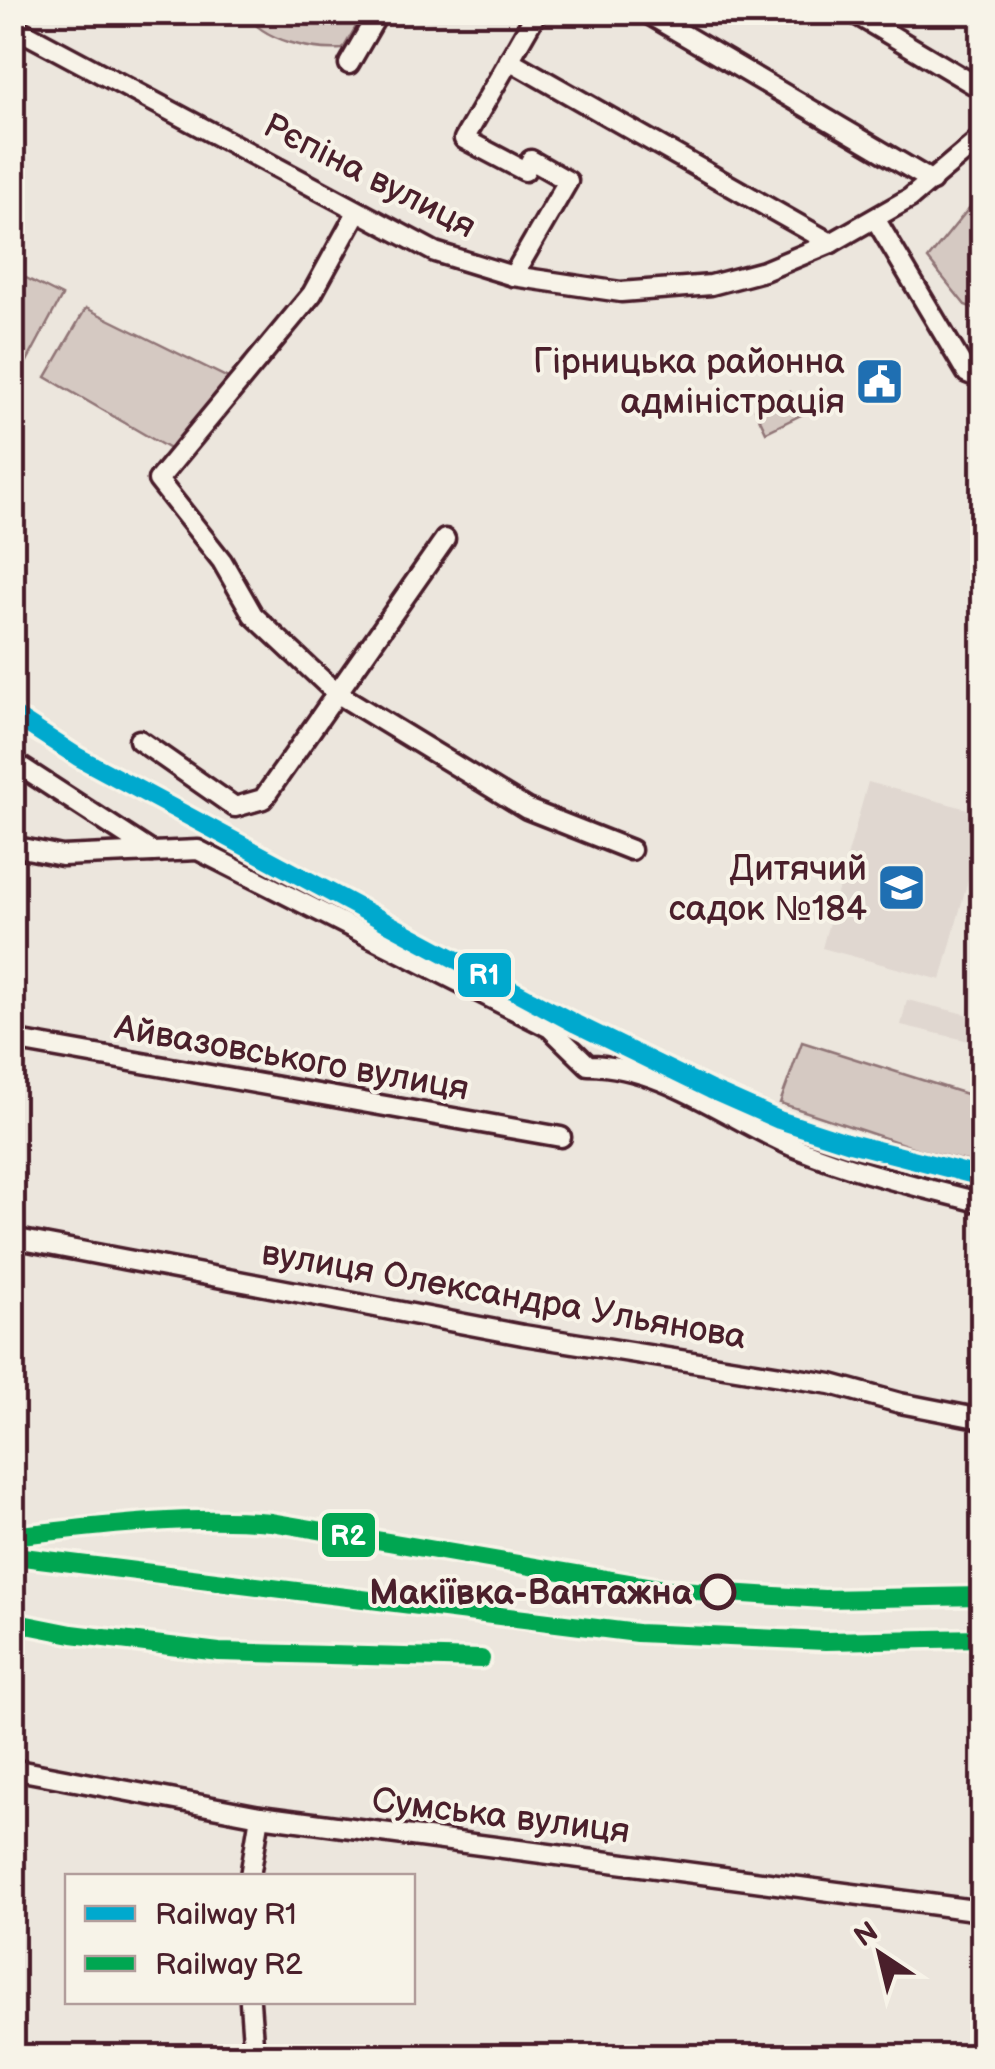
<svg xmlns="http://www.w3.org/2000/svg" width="995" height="2069" font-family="'Balsamiq Sans',sans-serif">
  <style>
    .built { fill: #e0d7d0 }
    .green { fill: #d5c9c2; stroke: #907476; stroke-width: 2.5 }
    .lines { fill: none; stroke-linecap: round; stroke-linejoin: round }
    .minor-casing { stroke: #4a1f2b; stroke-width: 25 }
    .minor { stroke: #f7f3e8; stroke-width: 18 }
    .rail-1-casing { stroke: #f7f3e8; stroke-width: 25 }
    .rail-2-casing { stroke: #f7f3e8; stroke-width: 25 }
    .rail-1 { stroke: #00a9ce; stroke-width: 18 }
    .rail-2 { stroke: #00a651; stroke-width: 18 }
    .stop-dot { fill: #f7f3e8; stroke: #4a1f2b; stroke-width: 5 }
    .labels { text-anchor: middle; stroke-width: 8; stroke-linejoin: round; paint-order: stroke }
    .street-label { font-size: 35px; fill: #4a1f2b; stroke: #f7f3e8 }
    .poi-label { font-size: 35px; fill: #4a1f2b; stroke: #f7f3e8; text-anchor: end }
    .stop-label { font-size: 35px; font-weight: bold; fill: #4a1f2b; stroke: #f7f3e8; text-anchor: end }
    .line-badge { stroke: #f7f3e8; stroke-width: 4 }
    .badge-label { font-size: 28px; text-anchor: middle; font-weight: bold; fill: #fff }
  </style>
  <rect width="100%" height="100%" fill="#ece6dd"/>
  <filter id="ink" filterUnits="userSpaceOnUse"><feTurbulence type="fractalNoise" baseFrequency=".01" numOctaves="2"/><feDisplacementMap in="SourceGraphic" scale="20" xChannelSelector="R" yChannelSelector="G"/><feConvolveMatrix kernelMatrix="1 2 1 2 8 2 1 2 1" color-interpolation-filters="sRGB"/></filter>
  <g filter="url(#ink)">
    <g class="built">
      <path d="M 868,782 L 982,813 L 982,828 L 941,980 L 822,948 Z"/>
      <path d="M 907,1000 L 982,1018 L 982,1044 L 901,1025 Z"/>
    </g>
    <g class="green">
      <path d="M 246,13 L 364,13 L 343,49 C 313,51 262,41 246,13 Z"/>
      <path d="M 982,192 L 982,311 L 965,305 L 928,259 Z"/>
      <path d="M 12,271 L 62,296 L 24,367 L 13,359 Z"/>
      <path d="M 86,308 L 232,380 L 173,451 L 46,377 Z"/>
      <path d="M 790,392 L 801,415 L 766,432 L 755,409 Z"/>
      <path d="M 802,1042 L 982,1099 L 982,1165 L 918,1149 L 780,1103 Z"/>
    </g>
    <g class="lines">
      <defs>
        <g id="minor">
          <path d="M 645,12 L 932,181"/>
          <path d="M 852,12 L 973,84"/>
          <path d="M 12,26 L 435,252 L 513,276 L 621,292 L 711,285 L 764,271 L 831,243 L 910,198 L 982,137"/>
          <path d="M 509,60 L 831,243"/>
          <path d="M 349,64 L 379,12"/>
          <path d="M 357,212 L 312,294 L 158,480 L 222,561 L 253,615 L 335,692 L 527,809 L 631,850"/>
          <path d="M 876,220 L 967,373 L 982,379"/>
          <path d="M 513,276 L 568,181 L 531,160 L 525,171 L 464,139 L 537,12"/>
          <path d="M 139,740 L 235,807 L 263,799 L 445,539"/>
          <path d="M 12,761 L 152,852"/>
          <path d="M 12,846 L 62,856 L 198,850 L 550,1028 L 588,1065 C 666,1066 730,1121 799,1149 C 857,1173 922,1187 982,1203"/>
          <path d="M 12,1040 L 561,1137"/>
          <path d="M 12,1238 L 523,1335 L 831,1384 L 900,1403 L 982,1419"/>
          <path d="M 12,1769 L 260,1816 L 982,1911"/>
          <path d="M 250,1876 L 260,1816"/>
          <path d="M 250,2002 L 254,2056"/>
        </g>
      </defs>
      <use href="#minor" class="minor-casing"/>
      <use href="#minor" class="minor"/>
      <defs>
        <path id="rail-1" d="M 12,714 L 78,757 L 576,1024 L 711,1090 L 779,1120 L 850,1143 L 982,1177"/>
        <g id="rail-2">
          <path d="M 12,1536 C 100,1526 184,1515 271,1522 L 665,1589 L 824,1599 L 982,1596"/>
          <path d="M 23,1557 L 637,1633 L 825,1641 L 982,1638"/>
          <path d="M 12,1622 L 72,1634 L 219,1652 L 481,1659"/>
        </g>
      </defs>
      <use href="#rail-1" class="rail-1-casing"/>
      <use href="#rail-2" class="rail-2-casing"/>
      <use href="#rail-1" class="rail-1"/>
      <use href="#rail-2" class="rail-2"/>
    </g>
  </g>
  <defs>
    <symbol id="civic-square" viewBox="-11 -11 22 22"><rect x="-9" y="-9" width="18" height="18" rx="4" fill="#1f6fb2" stroke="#f7f3e8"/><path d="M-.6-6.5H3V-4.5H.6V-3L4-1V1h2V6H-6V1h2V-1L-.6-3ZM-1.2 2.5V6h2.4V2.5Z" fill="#fff"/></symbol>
    <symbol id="school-square" viewBox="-11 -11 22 22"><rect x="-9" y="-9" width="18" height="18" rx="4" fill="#1f6fb2" stroke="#f7f3e8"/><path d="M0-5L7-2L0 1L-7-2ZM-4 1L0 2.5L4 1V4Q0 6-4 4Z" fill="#fff"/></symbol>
  </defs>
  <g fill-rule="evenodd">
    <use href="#civic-square" x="852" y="354" width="55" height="55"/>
    <use href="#school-square" x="874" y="860" width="55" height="55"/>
  </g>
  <circle class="stop-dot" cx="718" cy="1592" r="16"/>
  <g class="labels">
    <g class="street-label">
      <text transform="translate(370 175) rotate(27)" y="12">Рєпіна вулиця</text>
      <text transform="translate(292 1057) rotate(10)" y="12">Айвазовського вулиця</text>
      <text transform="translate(504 1294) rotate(10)" y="12">вулиця Олександра Ульянова</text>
      <text transform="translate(501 1815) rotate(7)" y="12">Сумська вулиця</text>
    </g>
    <g class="poi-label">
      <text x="845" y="373">Гірницька районна<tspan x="845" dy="40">адміністрація</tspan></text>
      <text x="867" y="880">Дитячий<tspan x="867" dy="40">садок №184</tspan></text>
    </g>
    <g class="stop-label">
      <text x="692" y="1604">Макіївка-Вантажна</text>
    </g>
  </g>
  <g class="line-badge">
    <rect x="456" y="951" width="57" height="48" rx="10" fill="#00a9ce"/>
    <rect x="320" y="1511" width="57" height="48" rx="10" fill="#00a651"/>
  </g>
  <g class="badge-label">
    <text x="484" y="984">R1</text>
    <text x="348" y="1545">R2</text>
  </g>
  <rect width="995" height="2069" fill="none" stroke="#f7f3e8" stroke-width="50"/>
  <rect x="25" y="25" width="945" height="2019" fill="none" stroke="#4a1f2b" stroke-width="4" filter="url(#ink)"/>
  <rect x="65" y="1874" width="350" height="130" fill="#f7f3e8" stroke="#b29e9c" stroke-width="2.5"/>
  <rect x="85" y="1906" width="50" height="15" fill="#00a9ce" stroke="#b29e9c" stroke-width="2.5"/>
  <text x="155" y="1924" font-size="30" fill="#4a1f2b">Railway R1</text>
  <rect x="85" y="1956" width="50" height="15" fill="#00a651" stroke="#b29e9c" stroke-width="2.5"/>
  <text x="155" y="1974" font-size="30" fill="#4a1f2b">Railway R2</text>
  <g transform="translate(880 1954) rotate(325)" stroke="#f7f3e8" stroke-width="8" paint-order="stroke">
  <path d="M0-8L18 38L0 25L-18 38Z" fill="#4a1f2b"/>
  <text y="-15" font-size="28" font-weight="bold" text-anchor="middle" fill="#4a1f2b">N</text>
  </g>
</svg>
